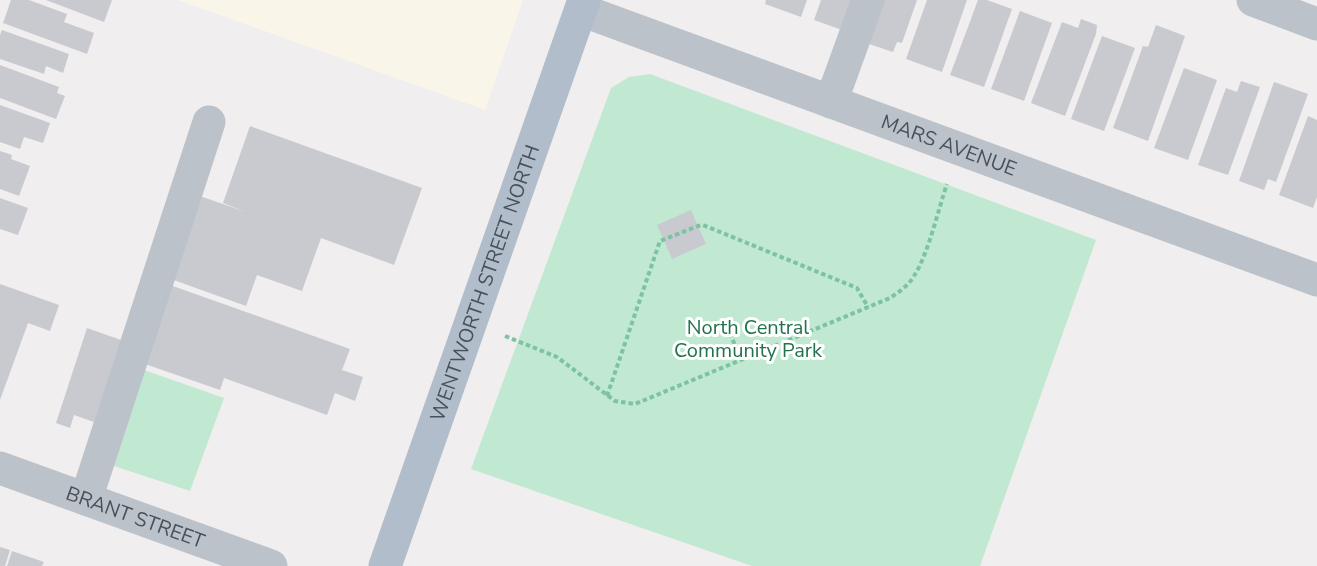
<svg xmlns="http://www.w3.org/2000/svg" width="1317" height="566" font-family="'Nunito Sans',sans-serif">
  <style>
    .commercial { fill: #f9f5e9 }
    .green { fill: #c1e9d2 }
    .building { fill: #c9cad0 }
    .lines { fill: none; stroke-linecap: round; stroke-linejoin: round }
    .path { stroke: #7dc3a2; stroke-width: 4; stroke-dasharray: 4.5 3; stroke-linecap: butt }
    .minor { stroke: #bbc2c9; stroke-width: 33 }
    .major { stroke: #b1bdca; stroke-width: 33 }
    .labels { text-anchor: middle; stroke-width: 6; stroke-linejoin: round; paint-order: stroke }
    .street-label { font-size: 20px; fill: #485159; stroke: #fff }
    .park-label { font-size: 20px; fill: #21724c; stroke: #fff }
  </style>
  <rect width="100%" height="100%" fill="#f0eeee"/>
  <path class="commercial" d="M 178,0 L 523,0 L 485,110 Z"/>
  <g class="green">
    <path d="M 650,74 L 1096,240 L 980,566 L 752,566 L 471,469 L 611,88 L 629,77 Z"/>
    <path d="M 144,370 L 224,398 L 190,491 L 111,465 Z"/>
  </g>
  <g class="building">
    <path d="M 11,0 L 29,0 L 67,14 L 64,22 L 94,33 L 87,54 L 3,23 Z"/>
    <path d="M 46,0 L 112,0 L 104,22 Z"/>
    <path d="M 766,0 L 807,0 L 801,17 L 765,4 Z"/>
    <path d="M 821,0 L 856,0 L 845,31 L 814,20 Z"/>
    <path d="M 875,0 L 917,0 L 902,43 L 897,42 L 893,52 L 866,43 Z"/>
    <path d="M 927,0 L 967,0 L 942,72 L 906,59 Z"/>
    <path d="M 978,0 L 987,0 L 1012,9 L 984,87 L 950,75 Z"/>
    <path d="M 1020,11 L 1052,23 L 1024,101 L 991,89 Z"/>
    <path d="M 1081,19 L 1097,25 L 1096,34 L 1065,116 L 1031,103 L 1062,22 L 1078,28 Z"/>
    <path d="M 1156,25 L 1185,36 L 1148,141 L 1113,128 L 1143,46 L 1148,47 Z"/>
    <path d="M 2,30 L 69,54 L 63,73 L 46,66 L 44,74 L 0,59 L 0,35 Z"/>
    <path d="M 1102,36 L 1135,48 L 1104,131 L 1071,119 Z"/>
    <path d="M 0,65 L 59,87 L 57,93 L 65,96 L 56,119 L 0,98 Z"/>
    <path d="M 1184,68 L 1217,80 L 1188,160 L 1154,148 Z"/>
    <path d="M 1241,81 L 1260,87 L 1228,175 L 1198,165 L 1226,88 L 1237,92 Z"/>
    <path d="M 1274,82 L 1308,94 L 1276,182 L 1268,179 L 1264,190 L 1239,181 Z"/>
    <path d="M 0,105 L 50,123 L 43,143 L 24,137 L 20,149 L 0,142 Z"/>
    <path d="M 1308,116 L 1317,120 L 1317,197 L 1313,208 L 1279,195 Z"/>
    <path d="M 250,126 L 422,188 L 394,265 L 321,238 L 302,291 L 257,275 L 246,306 L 168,278 L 197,195 L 246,212 L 223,203 Z"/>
    <path d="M 0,151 L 12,155 L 11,159 L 30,166 L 19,196 L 0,189 Z"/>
    <path d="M 0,198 L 28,208 L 18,235 L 0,229 Z"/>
    <path d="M 691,210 L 706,244 L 672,259 L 657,225 Z"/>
    <path d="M 0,284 L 59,305 L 50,331 L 28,323 L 0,400 Z"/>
    <path d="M 170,285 L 350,349 L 342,370 L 363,377 L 355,401 L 335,393 L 327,415 L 224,378 L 220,390 L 142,363 Z"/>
    <path d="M 87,328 L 121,340 L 94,422 L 74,415 L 70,428 L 56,423 Z"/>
    <path d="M 0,547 L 10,550 L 5,566 L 0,566 Z"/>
    <path d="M 12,551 L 44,562 L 42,566 L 7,566 Z"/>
  </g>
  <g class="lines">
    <g class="path">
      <path d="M 727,326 L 741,360"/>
      <path d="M 505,336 L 557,357 L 615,401 L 635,404 L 890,298 C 899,292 908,286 914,276 C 928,255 938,210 947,184"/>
      <path d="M 607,396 L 660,241 L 698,226 L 703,225 L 857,288 L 868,307"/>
    </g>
    <g class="minor">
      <path d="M 1253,0 L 1317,24"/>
      <path id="s1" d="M 581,10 L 1317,280"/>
      <path d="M 831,102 L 868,0"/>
      <path id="s2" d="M 0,468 L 271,566"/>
      <path d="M 86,499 L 209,122"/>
    </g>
    <path class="major" id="s3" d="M 385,566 L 584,0"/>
  </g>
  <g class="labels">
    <g class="street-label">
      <text dy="7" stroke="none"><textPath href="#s1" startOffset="392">MARS AVENUE</textPath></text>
      <text dy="7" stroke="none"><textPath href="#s3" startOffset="300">WENTWORTH STREET NORTH</textPath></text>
      <text dy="7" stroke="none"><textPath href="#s2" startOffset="144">BRANT STREET</textPath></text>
    </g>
    <g class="park-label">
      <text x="748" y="334">North Central<tspan x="748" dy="23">Community Park</tspan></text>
    </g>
  </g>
</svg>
